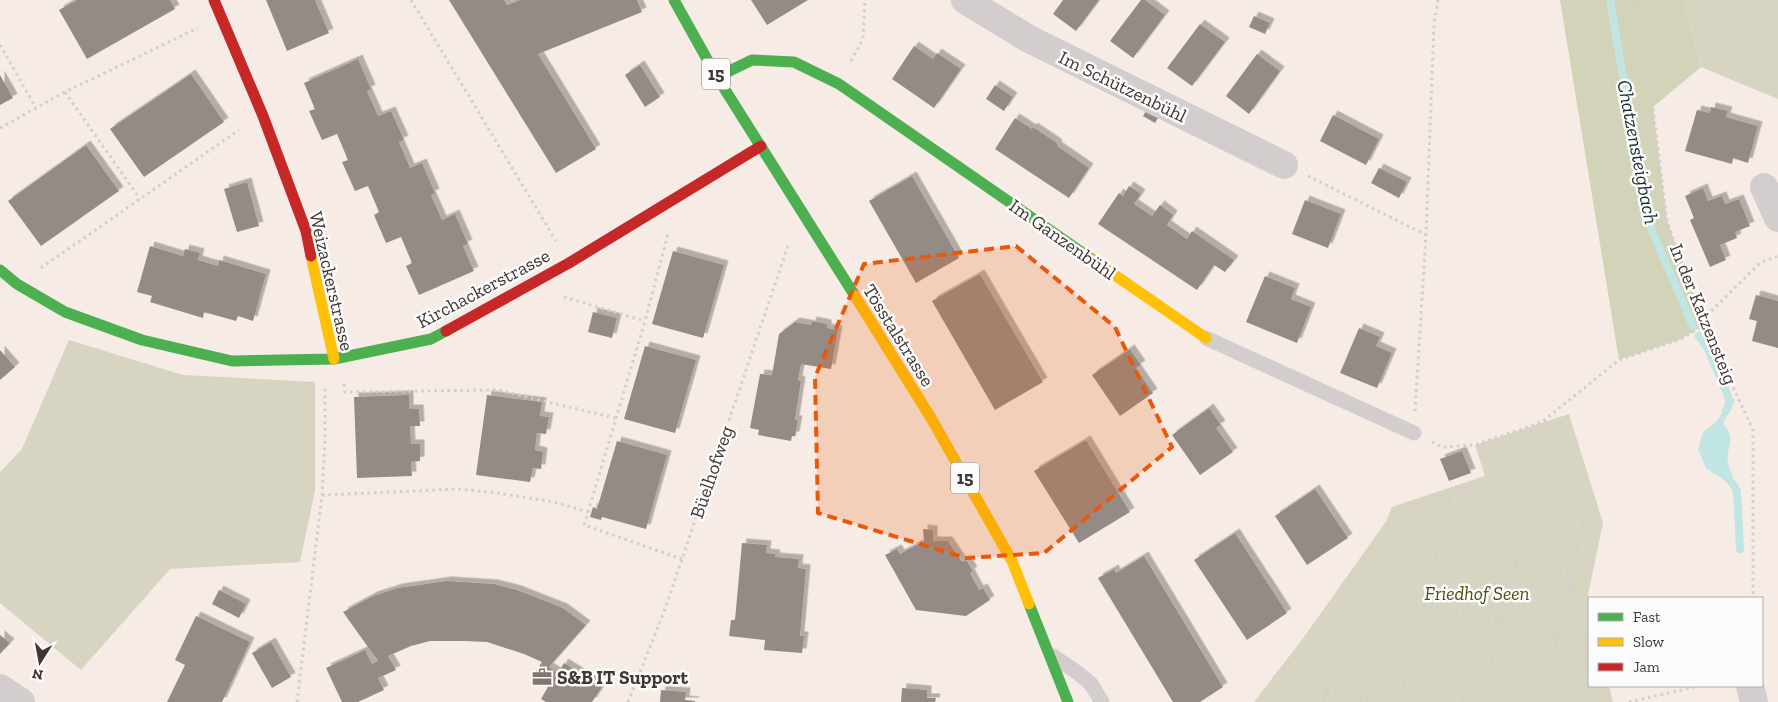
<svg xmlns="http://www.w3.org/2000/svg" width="1778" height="702" font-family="'Zilla Slab',serif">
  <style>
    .green { fill: #d7d4c2 }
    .forest { fill: #d3d3b9 }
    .water { fill: #c0e5e3 }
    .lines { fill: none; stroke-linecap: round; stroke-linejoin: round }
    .stream { stroke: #c0e5e3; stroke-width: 8 }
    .building { fill: #958b86; filter: url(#shadow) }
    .path { stroke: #d1cecc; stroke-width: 3; stroke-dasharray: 2.5 4; stroke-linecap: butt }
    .lane { stroke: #d3cecd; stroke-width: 15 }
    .street { stroke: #d3cecd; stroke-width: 28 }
    .fast { stroke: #4caf50; stroke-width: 11 }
    .slow { stroke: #ffc107; stroke-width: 11 }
    .jam { stroke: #c62828; stroke-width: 11 }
    .marked { fill: #e8590c; fill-opacity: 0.2; stroke: #e8590c; stroke-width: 4; stroke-dasharray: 10 6; stroke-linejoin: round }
    .labels { text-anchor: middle; stroke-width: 5; stroke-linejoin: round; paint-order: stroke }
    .shield { fill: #fbfbfb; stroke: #79716e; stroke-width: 1 }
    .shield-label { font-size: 18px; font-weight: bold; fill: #413631 }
    .street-label { font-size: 19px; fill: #413631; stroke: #fbfbfb }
    .park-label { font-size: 19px; font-style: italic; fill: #474f0b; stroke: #fbfbfb }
    .poi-label { font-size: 19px; font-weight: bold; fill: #413631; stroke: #fbfbfb; text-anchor: start }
    .water-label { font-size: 20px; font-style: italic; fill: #122f2f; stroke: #fbfbfb }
  </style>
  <defs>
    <filter id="shadow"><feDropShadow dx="4.5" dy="-4.5" stdDeviation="0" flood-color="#0004"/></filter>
  </defs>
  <rect width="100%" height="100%" fill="#f7ebe5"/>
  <g class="green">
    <path d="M 1683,0 L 1778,0 L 1778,99 L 1701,67 Z"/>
    <path d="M 69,340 L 183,375 L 315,382 L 315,491 L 300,562 L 170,569 L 81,670 L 0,603 L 0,472 L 22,449 Z"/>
    <path d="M 1569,414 L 1603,523 L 1588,595 L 1589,686 L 1609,686 L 1613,702 L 1254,702 L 1304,637 L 1387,520 L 1392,507 L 1485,476 L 1475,445 Z"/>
  </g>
  <path class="forest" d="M 1560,0 L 1683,0 L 1701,67 L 1653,107 L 1667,221 L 1704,325 L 1681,339 L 1619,360 Z"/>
  <path class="water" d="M 1728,402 L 1732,403 L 1723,424 C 1737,439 1726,446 1728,463 C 1730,472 1735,482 1739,490 L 1736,491 L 1723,479 L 1706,468 L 1698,449 L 1703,432 L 1718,420 Z"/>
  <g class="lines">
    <g class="stream">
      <path d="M 1610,0 L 1647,219 L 1693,326"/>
      <path d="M 1699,336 L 1709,351 L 1730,401 L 1726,411"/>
      <path d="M 1732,483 L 1737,491 L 1740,549"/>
    </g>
  </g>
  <g class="building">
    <path d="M 77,0 L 170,0 L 175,9 L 87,59 L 59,10 Z"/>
    <path d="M 266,0 L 315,0 L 329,33 L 287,51 Z"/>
    <path d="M 449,0 L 504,0 L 507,5 L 520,0 L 637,0 L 642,12 L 538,54 L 596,149 L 556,173 Z"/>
    <path d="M 751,0 L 808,0 L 767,25 Z"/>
    <path d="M 1063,0 L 1099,0 L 1076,31 L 1053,14 Z"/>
    <path d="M 1141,0 L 1145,0 L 1165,15 L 1133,58 L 1110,41 Z"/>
    <path d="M 1254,16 L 1270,23 L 1265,34 L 1249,27 Z"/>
    <path d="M 1200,24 L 1225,42 L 1192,86 L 1167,68 Z"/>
    <path d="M 914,46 L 933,59 L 937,53 L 961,69 L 934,108 L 892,79 Z"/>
    <path d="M 1257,54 L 1280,71 L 1249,114 L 1226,96 Z"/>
    <path d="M 358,59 L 371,89 L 367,91 L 378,116 L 391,111 L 404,140 L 399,142 L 410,168 L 422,163 L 435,193 L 431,195 L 442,220 L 455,214 L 468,244 L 463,246 L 474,271 L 419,295 L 406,266 L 412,263 L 401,237 L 386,243 L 374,215 L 379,212 L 368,186 L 355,191 L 342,162 L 348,160 L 337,134 L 322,140 L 309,111 L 315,109 L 304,83 Z"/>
    <path d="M 640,65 L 660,97 L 645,107 L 625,75 Z"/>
    <path d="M 191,74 L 224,122 L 144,177 L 110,129 Z"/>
    <path d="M 0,75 L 13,98 L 0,105 Z"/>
    <path d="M 995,85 L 1013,97 L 1004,111 L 986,99 Z"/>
    <path d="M 1149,106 L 1161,113 L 1155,123 L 1143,116 Z"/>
    <path d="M 1711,107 L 1728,111 L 1726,117 L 1758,126 L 1748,163 L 1733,158 L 1732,164 L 1685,151 L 1697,110 L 1710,113 Z"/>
    <path d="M 1333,115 L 1379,139 L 1366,165 L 1320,141 Z"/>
    <path d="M 1015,118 L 1032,129 L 1033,127 L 1045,135 L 1058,144 L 1057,146 L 1089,168 L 1069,198 L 995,149 Z"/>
    <path d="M 86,145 L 119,191 L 41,246 L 8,201 Z"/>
    <path d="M 1379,168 L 1407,182 L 1399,198 L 1371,183 Z"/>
    <path d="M 912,176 L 959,258 L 916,283 L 869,201 Z"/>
    <path d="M 247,182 L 259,226 L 237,232 L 224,189 Z"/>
    <path d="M 1129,186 L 1141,194 L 1134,204 L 1152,216 L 1160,205 L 1173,215 L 1167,225 L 1187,239 L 1192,231 L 1234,260 L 1225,272 L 1214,265 L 1197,290 L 1098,224 L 1119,193 L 1123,196 Z"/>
    <path d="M 1703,188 L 1708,201 L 1722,196 L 1725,204 L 1739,199 L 1750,226 L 1735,232 L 1737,238 L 1720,245 L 1726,260 L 1710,267 L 1690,220 L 1694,218 L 1685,196 Z"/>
    <path d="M 1305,200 L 1341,214 L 1328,248 L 1292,234 Z"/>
    <path d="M 150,246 L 183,256 L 185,249 L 200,253 L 198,260 L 218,266 L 219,260 L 266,274 L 253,321 L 238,316 L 236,321 L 204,312 L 203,318 L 150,302 L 152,296 L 137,292 Z"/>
    <path d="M 673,251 L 724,265 L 703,338 L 652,324 Z"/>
    <path d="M 980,274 L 1043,382 L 995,410 L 932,301 Z"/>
    <path d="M 1265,276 L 1295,288 L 1291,299 L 1311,307 L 1297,343 L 1246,322 Z"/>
    <path d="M 1756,295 L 1778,301 L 1778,348 L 1752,341 L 1757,321 L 1749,319 Z"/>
    <path d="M 593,312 L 617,318 L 612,338 L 588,332 Z"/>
    <path d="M 812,321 L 827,324 L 827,328 L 838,330 L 831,369 L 801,364 L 798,380 L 801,381 L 795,420 L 798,420 L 795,436 L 792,436 L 791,441 L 758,435 L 759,430 L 750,428 L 760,374 L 772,375 L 779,334 L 795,322 L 811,325 Z"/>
    <path d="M 1359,328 L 1380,337 L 1376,346 L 1392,353 L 1377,388 L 1340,373 Z"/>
    <path d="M 645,346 L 696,360 L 675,433 L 624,419 Z"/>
    <path d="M 1130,349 L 1141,365 L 1136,368 L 1153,393 L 1120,416 L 1092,375 Z"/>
    <path d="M 0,350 L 15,367 L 0,380 Z"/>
    <path d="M 409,395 L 409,409 L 419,409 L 420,426 L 410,426 L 411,444 L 420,444 L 420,461 L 411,462 L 412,476 L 357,478 L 354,397 Z"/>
    <path d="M 487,395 L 542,402 L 540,416 L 549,417 L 546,434 L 537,433 L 535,450 L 543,452 L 541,469 L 533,468 L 530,482 L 476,475 Z"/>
    <path d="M 1209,408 L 1221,425 L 1216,428 L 1233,452 L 1200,475 L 1172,435 Z"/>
    <path d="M 1086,440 L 1130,512 L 1079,543 L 1034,471 Z"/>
    <path d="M 617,441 L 667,455 L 646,529 L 602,517 L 601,520 L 590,517 L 593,507 L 597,509 Z"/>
    <path d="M 1462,451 L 1471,473 L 1449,481 L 1440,459 Z"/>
    <path d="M 1315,489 L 1348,538 L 1307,565 L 1275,516 Z"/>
    <path d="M 923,529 L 933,530 L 933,541 L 948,541 L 962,562 L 966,560 L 973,571 L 970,573 L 979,590 L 983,588 L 990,600 L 966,616 L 916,610 L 885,555 L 897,549 L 900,554 L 924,541 Z"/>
    <path d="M 1235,533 L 1287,613 L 1247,640 L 1194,560 Z"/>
    <path d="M 742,543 L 767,545 L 766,553 L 776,554 L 775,557 L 799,559 L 798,568 L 806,569 L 800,636 L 804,636 L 802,653 L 764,650 L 765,640 L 729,636 L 731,620 L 735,620 Z"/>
    <path d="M 1144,556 L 1223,687 L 1200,702 L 1173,702 L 1098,578 L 1114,569 L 1116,573 Z"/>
    <path d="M 447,581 L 494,584 L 517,590 L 563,608 L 586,625 L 549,667 L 558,673 L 564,663 L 602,687 L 592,702 L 546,702 L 541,699 L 548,687 L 532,677 L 542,662 L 524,654 L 487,642 L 465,641 L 430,641 L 411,646 L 388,656 L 396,670 L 378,678 L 384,690 L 358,702 L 342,702 L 326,668 L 365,650 L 372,664 L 378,661 L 343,612 L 373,596 L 398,588 Z"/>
    <path d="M 219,590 L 246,604 L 239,618 L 212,604 Z"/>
    <path d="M 196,616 L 250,642 L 222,702 L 167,702 L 185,665 L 175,660 Z"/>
    <path d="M 0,635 L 10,643 L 0,654 Z"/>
    <path d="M 271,642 L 291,677 L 272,688 L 252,653 Z"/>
    <path d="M 902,688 L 927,690 L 927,698 L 936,698 L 935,702 L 901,702 Z"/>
    <path d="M 661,690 L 686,692 L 685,700 L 695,701 L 695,702 L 660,702 Z"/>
  </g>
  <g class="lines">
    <g class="path">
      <path d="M 411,0 L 556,241"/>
      <path d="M 1634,0 L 1653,107 L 1667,221 L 1702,320 L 1753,430 L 1753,598"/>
      <path d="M 0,45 L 36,108"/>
      <path d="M 851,61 L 863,39 L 865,0"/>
      <path d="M 65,92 L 140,199"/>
      <path d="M 0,128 L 65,92 L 198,28"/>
      <path d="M 1308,176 L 1426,235"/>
      <path d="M 41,268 L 239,130"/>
      <path d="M 564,297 L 645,321"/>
      <path d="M 1702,320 L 1760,263 L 1778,256"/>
      <path d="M 344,384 L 345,392 L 498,390 L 615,418"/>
      <path d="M 1415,411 L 1426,235 L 1434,24 L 1438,0"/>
      <path d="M 1432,442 L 1442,447 L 1475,445 L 1542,422 L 1619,360 L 1681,339 L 1704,325"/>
      <path d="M 322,495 L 458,489 L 498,493 L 554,502 L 588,512 L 584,525 L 682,559"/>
      <path d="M 588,512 L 645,321 L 668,234"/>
      <path d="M 1387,520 L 1451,496 L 1565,462 L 1584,521 L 1543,702"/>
      <path d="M 1436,556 L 1512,574"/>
      <path d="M 1515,564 L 1571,575"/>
      <path d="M 1570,582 L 1586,642"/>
      <path d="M 1424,605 L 1586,642 L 1589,702"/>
      <path d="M 1273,677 L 1327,690 L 1331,672 L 1339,668 L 1404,684"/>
      <path d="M 297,702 L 322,495 L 325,440 L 325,385"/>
      <path d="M 628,702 L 664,612 L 789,243"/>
      <path d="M 1324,702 L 1327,690 L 1373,702"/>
      <path d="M 1400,702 L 1451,496"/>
      <path d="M 1463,702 L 1467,686 L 1488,676 L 1529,504"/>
      <path d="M 1629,702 L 1699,686"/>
    </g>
    <g class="lane">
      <path d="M 1206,338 L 1414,433"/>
      <path d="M 1053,656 L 1078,673 L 1091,684 L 1102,702"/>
    </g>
    <g class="street">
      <path d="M 965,0 L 1029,39 L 1284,165"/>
      <path d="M 1764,187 L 1778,218"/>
      <path d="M 1750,686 L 1754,702"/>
      <path d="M 0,688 L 21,702"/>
    </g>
    <g class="fast">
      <path d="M 674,0 L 717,77 L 855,296"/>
      <path d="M 717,77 L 752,60 L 794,62 L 839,84 L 1093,260"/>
      <path d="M 0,270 L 17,284 L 65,312 L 142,340 L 232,361 L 334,359 L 431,339 L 446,331"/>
      <path d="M 1029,604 L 1068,702"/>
    </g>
    <g class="slow">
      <path d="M 311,256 L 334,359"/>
      <path d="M 1093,260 L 1206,338"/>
      <path d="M 855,296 L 931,418 L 1012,561 L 1029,604"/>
    </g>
    <g class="jam">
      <path d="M 214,0 L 263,116 L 306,231 L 311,256"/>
      <path d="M 446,331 L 569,263 L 761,146"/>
    </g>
  </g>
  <path class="marked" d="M 1016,246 L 1115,327 L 1172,447 L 1044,553 L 966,558 L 818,513 L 815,377 L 864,264 Z"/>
  <defs>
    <symbol id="office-bare" viewBox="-9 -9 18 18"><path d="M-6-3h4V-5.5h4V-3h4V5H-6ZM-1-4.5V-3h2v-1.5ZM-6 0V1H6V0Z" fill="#817570" stroke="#fbfbfb" stroke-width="2.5" paint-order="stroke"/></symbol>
  </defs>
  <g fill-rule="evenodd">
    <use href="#office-bare" x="528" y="663" width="28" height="28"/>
  </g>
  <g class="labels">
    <g class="shield">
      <rect x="702" y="58.5" width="28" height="31" rx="4"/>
      <rect x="951" y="462.5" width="28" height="31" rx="4"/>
    </g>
    <g class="shield-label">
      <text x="716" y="80">15</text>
      <text x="965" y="484">15</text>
    </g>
    <g class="street-label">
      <text transform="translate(1123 86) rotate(26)" y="7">Im Schützenbühl</text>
      <text transform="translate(1063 239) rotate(35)" y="7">Im Ganzenbühl</text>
      <text transform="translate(332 281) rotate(77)" y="7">Weizackerstrasse</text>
      <text transform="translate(483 288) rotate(-28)" y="7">Kirchackerstrasse</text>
      <text transform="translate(1704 314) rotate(68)" y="7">In der Katzensteig</text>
      <text transform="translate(899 335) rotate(58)" y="7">Tösstalstrasse</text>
      <text transform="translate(711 472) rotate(-71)" y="7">Büelhofweg</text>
    </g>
    <g class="park-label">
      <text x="1477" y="600">Friedhof Seen</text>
    </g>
    <g class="poi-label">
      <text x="557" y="684">S&amp;B IT Support</text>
    </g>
    <g class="water-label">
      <text transform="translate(1638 152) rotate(79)" y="7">Chatzensteigbach</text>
    </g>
  </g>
  <rect x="1588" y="597" width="175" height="90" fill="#fbfbfb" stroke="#b1acaa"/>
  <rect x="1598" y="613" width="25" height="8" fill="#4caf50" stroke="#b1acaa"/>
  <text x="1633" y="622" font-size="15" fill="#413631">Fast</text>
  <rect x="1598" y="638" width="25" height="8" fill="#ffc107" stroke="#b1acaa"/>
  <text x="1633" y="647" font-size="15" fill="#413631">Slow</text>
  <rect x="1598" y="663" width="25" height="8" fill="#c62828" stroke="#b1acaa"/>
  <text x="1633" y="672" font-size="15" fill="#413631">Jam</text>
  <g transform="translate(40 662) rotate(191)" stroke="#fbfbfb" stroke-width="4" paint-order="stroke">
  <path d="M0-4L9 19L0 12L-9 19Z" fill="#413631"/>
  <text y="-8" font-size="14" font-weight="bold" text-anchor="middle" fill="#413631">N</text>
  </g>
</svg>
